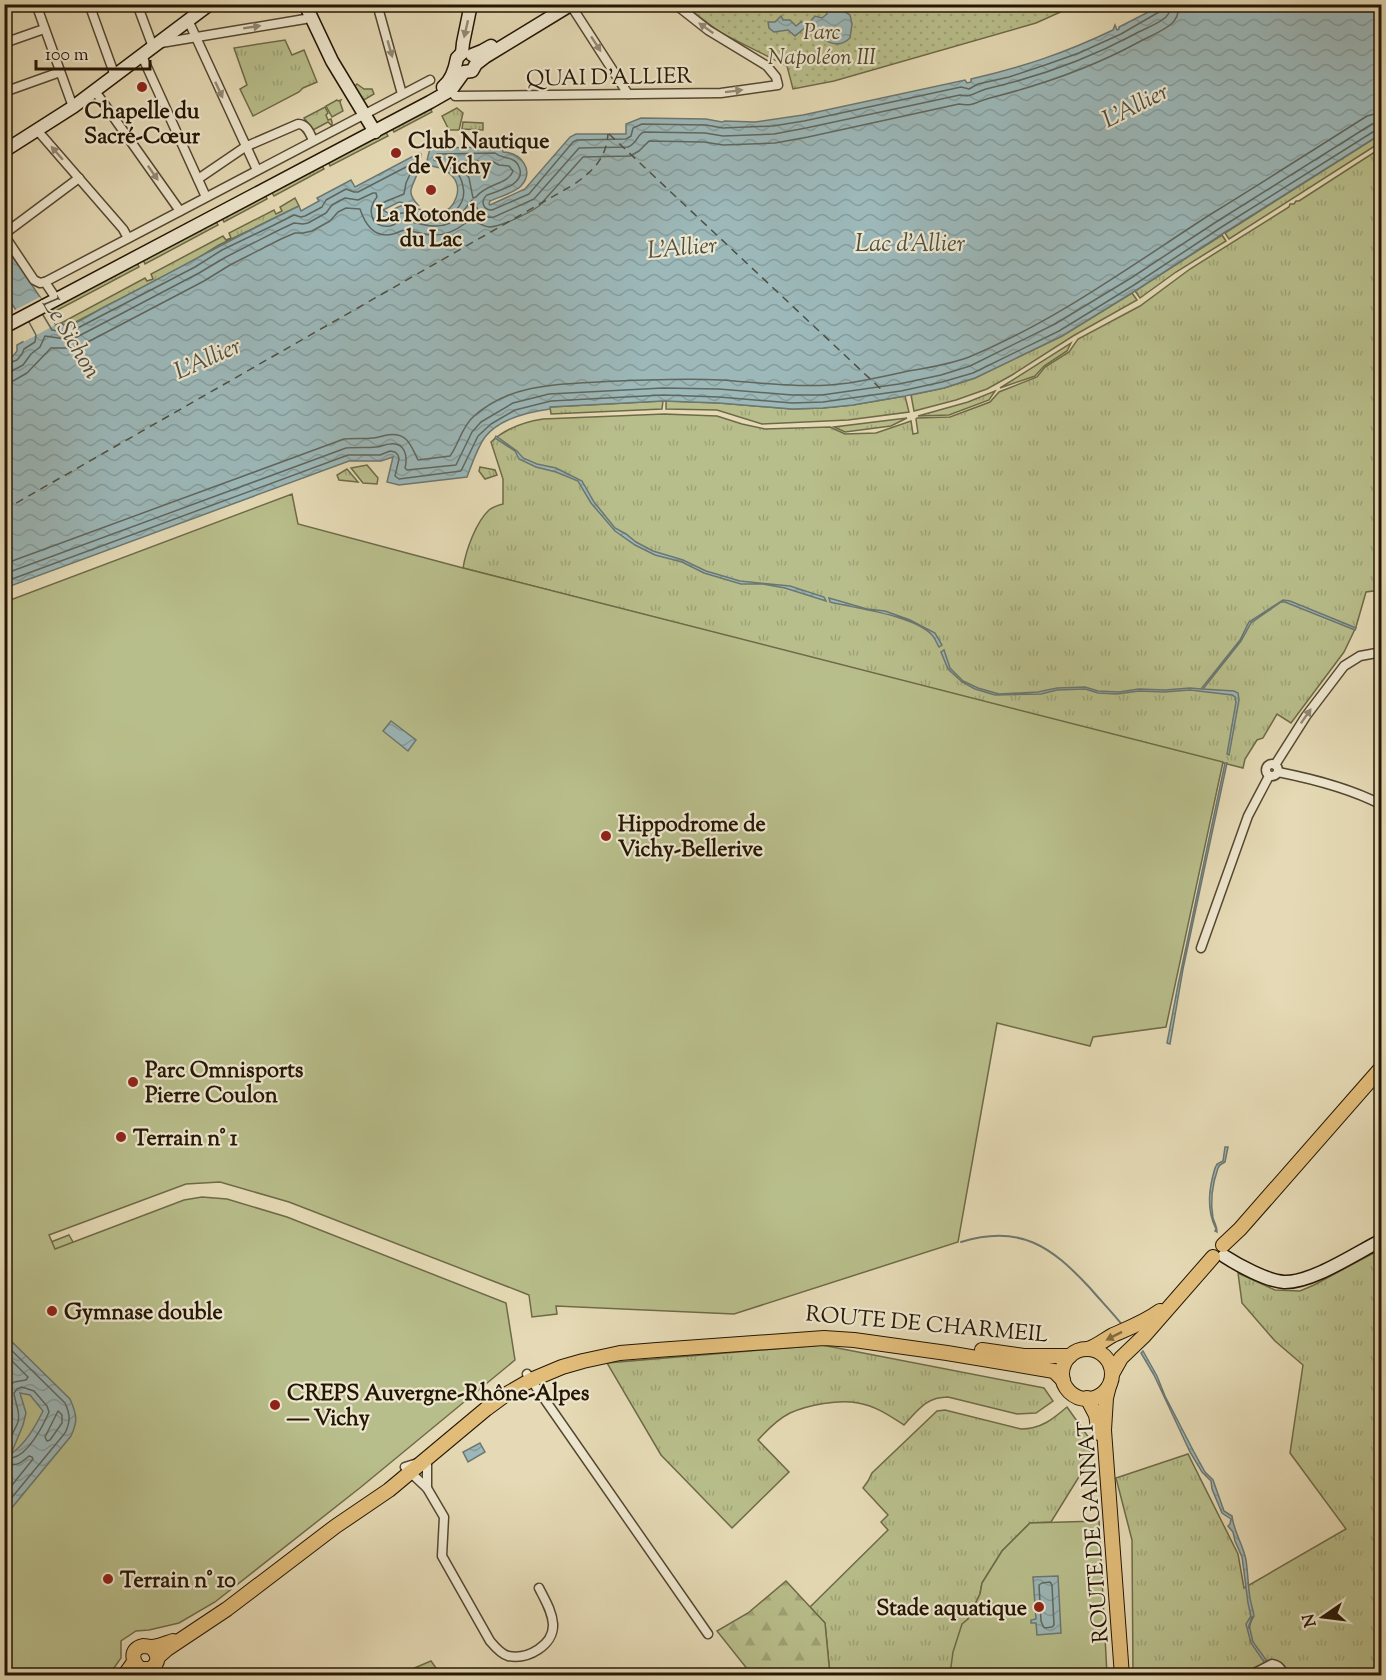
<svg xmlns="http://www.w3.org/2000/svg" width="1386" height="1680" font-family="'Sorts Mill Goudy',serif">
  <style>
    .grass { fill: url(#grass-tufts); stroke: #6e6a48; stroke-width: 1.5 }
    .forest { fill: url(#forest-firs); stroke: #6e6a48; stroke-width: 1.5 }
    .park { fill: url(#park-dots); stroke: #6e6a48; stroke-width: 1.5 }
    .pitch { fill: #b8be8b; stroke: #6e6a48; stroke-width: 1.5 }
    .water { fill: url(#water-waves); stroke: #6c7771; stroke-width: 1.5; fill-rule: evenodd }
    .pier { fill: #e5dab5 }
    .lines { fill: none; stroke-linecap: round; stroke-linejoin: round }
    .shore { stroke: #60675e; stroke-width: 1.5 }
    .stream { stroke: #6c7771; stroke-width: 2 }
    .ferry { stroke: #4e4f43; stroke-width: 1.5; stroke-dasharray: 8 6; stroke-linecap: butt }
    .street-casing { stroke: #544730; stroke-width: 11 }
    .secondary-casing { stroke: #241604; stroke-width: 15 }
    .primary-casing { stroke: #241604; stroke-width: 16 }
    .street { stroke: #eee7cf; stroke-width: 8 }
    .secondary { stroke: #eee7cf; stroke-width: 12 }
    .primary { stroke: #e2bd7a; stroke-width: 14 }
    .oneway { fill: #938974 }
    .oneway2 { fill: #836a3f }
    .poi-dot { fill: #8f2418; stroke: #eee7cf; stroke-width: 2 }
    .labels { text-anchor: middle; stroke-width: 4.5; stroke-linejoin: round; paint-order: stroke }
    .park-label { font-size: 22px; font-style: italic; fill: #50482c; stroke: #eee7cf }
    .street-label { font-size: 22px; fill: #241604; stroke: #eee7cf }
    .poi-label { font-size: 22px; font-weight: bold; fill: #241604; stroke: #eee7cf; text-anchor: start }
    .water-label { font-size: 24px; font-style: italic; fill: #4e4f43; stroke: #eee7cf }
  </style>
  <defs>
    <pattern id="grass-tufts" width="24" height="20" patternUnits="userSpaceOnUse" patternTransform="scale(1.5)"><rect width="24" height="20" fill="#b8be8b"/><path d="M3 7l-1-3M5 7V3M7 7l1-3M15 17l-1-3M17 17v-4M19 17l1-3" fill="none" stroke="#9ea376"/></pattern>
    <pattern id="forest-firs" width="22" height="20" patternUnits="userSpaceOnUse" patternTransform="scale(1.5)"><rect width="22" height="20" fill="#b8be8b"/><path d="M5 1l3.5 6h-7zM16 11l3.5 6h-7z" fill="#9ea376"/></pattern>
    <pattern id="park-dots" width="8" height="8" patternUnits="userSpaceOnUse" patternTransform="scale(1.5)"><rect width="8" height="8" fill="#b8be8b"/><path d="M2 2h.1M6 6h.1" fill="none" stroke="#9ea376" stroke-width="1.8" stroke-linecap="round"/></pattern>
    <pattern id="water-waves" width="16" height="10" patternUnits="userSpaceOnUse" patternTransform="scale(1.5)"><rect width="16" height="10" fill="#9cb8b9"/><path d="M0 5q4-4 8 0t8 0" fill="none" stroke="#869d9d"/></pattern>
  </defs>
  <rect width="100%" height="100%" fill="#e5dab5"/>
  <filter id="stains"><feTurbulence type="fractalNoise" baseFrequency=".00333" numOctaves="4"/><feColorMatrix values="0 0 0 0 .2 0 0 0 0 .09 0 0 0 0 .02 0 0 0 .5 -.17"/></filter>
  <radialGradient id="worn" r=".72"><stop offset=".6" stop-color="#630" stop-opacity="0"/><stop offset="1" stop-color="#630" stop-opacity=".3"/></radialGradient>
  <g class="grass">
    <path d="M 285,40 L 292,55 L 304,50 L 317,82 L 303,88 L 299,92 L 253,116 L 240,89 L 247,85 L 234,48 Z"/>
    <path d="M 357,84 L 364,89 L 372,89 L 374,94 L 364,100 L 362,99 L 354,87 Z"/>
    <path d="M 337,100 L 338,101 L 341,100 L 340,102 L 343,111 L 332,117 L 326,106 Z"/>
    <path d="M 429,106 L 432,112 L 394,132 L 391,126 Z"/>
    <path d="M 325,107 L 328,113 L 326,115 L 328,120 L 331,119 L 332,122 L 332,126 L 328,122 L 313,130 L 304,118 Z"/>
    <path d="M 457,108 L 463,113 L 459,130 L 449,130 L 442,116 Z"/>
    <path d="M 463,122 L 483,123 L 483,130 L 462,129 Z"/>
    <path d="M 384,129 L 388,136 L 330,166 L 327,159 Z"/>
    <path d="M 1381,134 L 1381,142 L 1229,239 L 1225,233 Z"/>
    <path d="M 1381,148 L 1381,590 L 1366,592 L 1356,627 L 1344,652 L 1291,723 L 1277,714 L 1263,738 L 1257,740 L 1245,759 L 1243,768 L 463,568 C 466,550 476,522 489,510 C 493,507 499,505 503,504 L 503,479 L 491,442 C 506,428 523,422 543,419 L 664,414 L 717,416 L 742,424 L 765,429 L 830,427 L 845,434 L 876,433 L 911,421 L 913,434 L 918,433 L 916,419 L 917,418 L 950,417 L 990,402 L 999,392 L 1037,377 L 1045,367 L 1069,352 L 1078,339 L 1140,306 L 1190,269 L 1289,207 L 1290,204 L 1294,204 L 1296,201 L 1299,201 Z"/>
    <path d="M 320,163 L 324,169 L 274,196 L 270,189 Z"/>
    <path d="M 264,192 L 267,199 L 224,222 L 221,216 Z"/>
    <path d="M 295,198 L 299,206 L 219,245 L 193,261 L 74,323 L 66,326 L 61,323 L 145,278 L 147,281 L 153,279 L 151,274 L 223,236 L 226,240 L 231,238 L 229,233 L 274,210 L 276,214 L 282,211 L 280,207 Z"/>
    <path d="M 214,218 L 218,225 L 145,264 L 142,257 Z"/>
    <path d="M 1222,235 L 1226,241 L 1176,272 L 1140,298 L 1135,291 Z"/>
    <path d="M 136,260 L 139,267 L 54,312 L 50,305 Z"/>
    <path d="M 1132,293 L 1137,300 L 1073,336 L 1012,375 L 987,389 L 956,400 L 914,411 L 911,395 L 944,388 L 975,378 L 1062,336 Z"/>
    <path d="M 1071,343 L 1067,351 L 1044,366 L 1035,376 L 1000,388 Z"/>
    <path d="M 995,391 L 989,400 L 949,415 L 918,416 L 968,402 Z"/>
    <path d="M 905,396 L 909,412 L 848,420 L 762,424 L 717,410 L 666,409 L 666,401 L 719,403 L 792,409 L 823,408 L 853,405 Z"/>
    <path d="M 663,401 L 662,409 L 551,414 L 550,407 Z"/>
    <path d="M 907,418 L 891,426 L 845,432 L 834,427 Z"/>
    <path d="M 367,465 L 378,478 L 377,484 L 363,483 L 351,468 Z"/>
    <path d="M 480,467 L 495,470 L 497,475 L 485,479 L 479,471 Z"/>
    <path d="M 347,469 L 358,482 L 339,480 L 337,475 Z"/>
    <path d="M 69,1235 L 73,1242 L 68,1254 L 33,1249 Z"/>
    <path d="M 1381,1249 L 1381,1675 L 1133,1675 L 1132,1540 L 1116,1478 L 1188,1454 L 1238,1554 L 1244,1588 L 1346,1529 L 1290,1453 L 1303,1365 L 1275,1341 L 1242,1303 L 1238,1273 L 1275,1290 L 1300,1291 L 1314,1285 Z"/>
    <path d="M 822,1345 L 1044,1388 L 1053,1401 L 1036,1413 L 1017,1414 L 948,1397 C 926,1397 918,1410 904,1425 C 890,1416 876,1406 858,1403 C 839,1399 808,1405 790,1413 C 778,1419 767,1430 758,1440 L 789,1472 L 732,1528 L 661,1455 L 607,1363 Z"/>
    <path d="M 1067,1407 L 1089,1438 L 1090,1459 L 1051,1522 L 1030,1523 L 1002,1551 L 982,1583 L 980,1594 L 968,1619 L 950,1674 L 952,1675 L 830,1675 L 825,1623 L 810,1607 L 888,1530 L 881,1522 L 888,1515 L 863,1488 L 868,1481 L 872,1473 L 937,1411 L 945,1410 L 1021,1429 C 1041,1429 1053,1419 1067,1407 Z"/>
    <path d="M 431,1661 L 441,1675 L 398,1675 Z"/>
  </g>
  <path class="forest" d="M 786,1581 L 825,1623 L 830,1675 L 752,1675 L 717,1631 L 748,1613 Z"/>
  <path class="park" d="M 684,5 L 1076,5 L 1036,23 L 834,81 L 793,89 L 787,66 L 721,33 Z"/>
  <g class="pitch">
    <path d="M 292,494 L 298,524 L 463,568 L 1223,762 L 1166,1027 L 1093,1037 L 1090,1046 L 997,1023 L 958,1242 L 734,1314 L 556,1306 L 557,1314 L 532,1317 L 529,1295 L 524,1293 L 289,1202 L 220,1182 L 186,1184 L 49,1235 L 55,1249 L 184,1200 L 202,1197 L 227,1199 L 287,1217 L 506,1303 L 515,1360 L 361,1487 L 215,1602 L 179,1623 L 149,1630 L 136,1631 L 121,1641 L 121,1658 L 109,1675 L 5,1675 L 5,602 Z"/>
    <path d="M 1099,1521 L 1107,1675 L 952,1676 L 950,1674 L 953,1652 L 962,1624 L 968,1619 L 980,1594 L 982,1583 L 1002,1551 L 1030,1523 Z"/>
  </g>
  <g class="water">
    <path d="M 825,5 L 836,6 L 850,15 L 852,24 L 850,38 C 836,52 820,38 809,27 L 806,27 L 795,36 L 788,30 L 774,32 L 769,28 L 768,22 L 775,22 L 781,16 L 783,20 L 790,20 L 796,26 L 801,22 L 809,23 L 815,16 L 822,18 L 827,14 Z"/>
    <path d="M 1162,5 L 1381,5 L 1381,134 L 1224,233 L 1135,291 L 1062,336 L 975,378 L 944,388 L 905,396 L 853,405 L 823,408 L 792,409 L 719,403 L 663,401 L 550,407 L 550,409 C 528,412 500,418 485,437 C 477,448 472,464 467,477 L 399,485 L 387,482 L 393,457 L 381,461 L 349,461 L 5,588 L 5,360 L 13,356 L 17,351 L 17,345 L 30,338 L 16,310 L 5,294 L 4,244 L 40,297 L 55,325 L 61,323 L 65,326 L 69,326 C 85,319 99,309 114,302 C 176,270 236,236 299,206 L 301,211 L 319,201 L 317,198 L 351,180 L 355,187 L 419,153 L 421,154 C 420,160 419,168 417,174 C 413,187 405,191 418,205 L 399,202 L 383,210 L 388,213 C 391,211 397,207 401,206 C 419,205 446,226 456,198 C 459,191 458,182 452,176 C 446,168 435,167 426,165 L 430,148 L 502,147 L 503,152 C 521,153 535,170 521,186 C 514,193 499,197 490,201 L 489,204 L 490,205 L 525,189 L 570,137 L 576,134 L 626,134 L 626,124 L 641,118 L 706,119 L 722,122 L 725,121 L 755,122 L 803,115 L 965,80 L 967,83 L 971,82 L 971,79 C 1023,67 1065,53 1113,30 L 1115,25 L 1117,30 L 1119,29 L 1119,27 Z"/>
    <path d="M 496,436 L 517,451 L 523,458 L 537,464 L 556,468 L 582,481 L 594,502 L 615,528 L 626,534 L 636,542 L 653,551 L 683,560 L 706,571 L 740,581 L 790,586 L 824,597 L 826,601 L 785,588 L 763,584 L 741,584 L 704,573 L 682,562 L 655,555 L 635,545 L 615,531 L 591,503 L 578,481 L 556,472 L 536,467 L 519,459 L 515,451 L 495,438 Z"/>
    <path d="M 829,598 L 867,609 L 885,611 L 910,620 L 935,633 L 942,645 L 939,647 C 937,644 935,638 932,635 C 913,615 858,609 830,602 Z"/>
    <path d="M 1283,600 L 1290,601 L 1356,628 L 1355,630 L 1285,602 L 1281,602 L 1251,623 L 1241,641 L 1203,689 L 1234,691 L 1238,693 L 1239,700 L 1229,755 L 1227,754 L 1236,702 L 1235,697 L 1232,695 L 1190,690 L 1164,692 L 1139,691 L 1117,694 L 1098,693 L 1085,689 L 1057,690 L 1041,694 L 995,695 L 975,689 L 962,682 L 948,669 L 941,652 L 944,650 L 950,668 L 963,681 L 978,688 L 999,694 L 1038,692 L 1057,688 L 1085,687 L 1098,691 L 1119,692 L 1139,689 L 1165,690 L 1190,688 L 1201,689 L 1240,640 L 1249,622 Z"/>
    <path d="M 391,721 L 416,740 L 408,751 L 383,731 Z"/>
    <path d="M 1225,763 L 1227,763 L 1183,969 L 1170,1044 L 1167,1043 L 1178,985 Z"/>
    <path d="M 1225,1147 L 1228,1147 L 1225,1162 L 1220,1165 L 1218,1168 C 1212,1185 1210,1201 1213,1218 C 1215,1224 1217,1226 1217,1232 L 1215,1231 L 1216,1229 C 1206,1209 1209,1188 1215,1168 L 1217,1164 L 1223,1161 Z"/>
    <path d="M 5,1335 L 70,1399 C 77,1415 78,1421 71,1436 L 5,1516 C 4,1501 7,1481 4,1468 ZM 20,1393 L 30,1395 L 43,1411 C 35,1427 26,1443 11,1454 L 23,1425 L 26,1413 Z"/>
    <path d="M 1143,1351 L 1157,1376 L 1165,1396 L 1194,1452 L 1205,1472 L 1213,1480 L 1224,1511 L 1232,1516 C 1234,1533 1243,1544 1246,1560 C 1248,1573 1248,1586 1250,1598 C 1251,1604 1253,1610 1254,1616 L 1249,1625 L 1253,1642 L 1277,1675 L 1273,1675 L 1251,1643 L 1246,1624 L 1251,1616 L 1248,1603 L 1242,1557 L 1235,1541 L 1233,1532 L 1228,1526 L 1230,1524 L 1231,1519 L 1222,1513 L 1212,1489 L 1211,1481 L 1202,1472 L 1190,1452 L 1154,1375 L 1141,1353 Z"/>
    <path d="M 480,1443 L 485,1452 L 468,1462 L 463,1452 Z"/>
    <path d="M 1058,1576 L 1061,1633 L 1037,1635 L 1036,1623 L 1031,1623 L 1031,1620 L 1036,1619 L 1033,1577 Z"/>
  </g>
  <path class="pier" d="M 40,297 L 55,325 L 24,342 L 22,339 L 26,337 L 13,311 Z"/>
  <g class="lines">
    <g class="shore">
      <path d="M 492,161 L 499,165 L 509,166 L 513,171 C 509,184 485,184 476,197 L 473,198 L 469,178 L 461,166 L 461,163 L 464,161 Z"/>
      <path d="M 43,315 L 52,330 L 65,332 L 72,331 L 195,267 L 222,250 L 274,225 L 294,215 L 301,217 L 305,216 L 322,207 L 326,200 L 346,189 L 354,192 L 358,192 L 408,166 L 411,167 L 411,172 L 406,183 L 404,194 L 382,203 L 378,208 L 379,214 L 387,219 C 393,217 398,212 404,213 C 423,215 443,227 457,209 C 462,203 465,195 463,187 C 461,170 448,166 434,160 L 434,156 L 437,154 L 495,153 C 502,159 506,156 513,160 C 515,161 518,164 519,167 C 527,184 498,191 487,195 C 480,201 483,210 492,210 L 529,194 L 573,142 L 577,140 L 626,139 L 631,136 L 633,128 L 642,124 L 706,125 L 723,128 L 773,126 L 804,121 L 961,87 L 969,89 L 978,84 L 1009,77 L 1048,64 L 1079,53 L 1121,34 L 1159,12 L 1162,9 L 1163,4"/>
      <path d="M 4,365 L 17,360 L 22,354 L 24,349 L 35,342 L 36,335 L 29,322"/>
      <path d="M 4,373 L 12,371 L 23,365 L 31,354 L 40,347 L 45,336 L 65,339 L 75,338 L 199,273 L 226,257 L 277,231 L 294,223 L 303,224 L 308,223 L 326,213 L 332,205 L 345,198 L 358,200 L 373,193 L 376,193 L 377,197 C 366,209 371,229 390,226 C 395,225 398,221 403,220 C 406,220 409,222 412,222 C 425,225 437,229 450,223 C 462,218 464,208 472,200 L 475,201 C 477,212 482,219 494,217 L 534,199 L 579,148 L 628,147 C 638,143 637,134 644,132 L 705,133 L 723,136 L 774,134 L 806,128 L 960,95 C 971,98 975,92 986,89 C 1038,77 1086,60 1133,35 C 1143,29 1157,25 1166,17 C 1170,13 1170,9 1170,4"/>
      <path d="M 4,382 L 13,381 L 27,373 L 51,348 L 71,348 L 84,344 L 204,281 L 230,265 L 281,239 L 295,233 L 303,233 L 312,231 L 330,221 L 338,212 L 346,208 L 360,209 C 365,224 374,239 393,234 C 398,233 401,230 406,230 C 412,231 419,233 425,234 C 444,238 457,230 471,219 C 477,222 482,226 489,227 C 501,227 529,213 539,206 L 583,157 L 630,156 L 639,151 L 649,141 L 704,142 L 723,145 L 775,143 L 808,137 L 959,104 C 974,107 977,101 990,98 C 1041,85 1091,68 1137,43 C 1148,37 1161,32 1170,25 C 1177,20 1179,13 1179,4"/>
      <path d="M 4,564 L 344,439 C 354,438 363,439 373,438 C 378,438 382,436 387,435 C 408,432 411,446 418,460 L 450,456 C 459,444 461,428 473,417 C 508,385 554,384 598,382 C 639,380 680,378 721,380 C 764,383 806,389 849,383 C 867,380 886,376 904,372 C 926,368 948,365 969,357 C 1056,321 1132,265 1211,214 C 1263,182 1315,149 1367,116 L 1382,112"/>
      <path d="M 4,574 L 346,448 C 356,447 366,448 376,447 C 381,447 385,444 390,444 C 405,442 408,456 405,468 L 407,470 L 456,465 L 472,432 L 481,422 L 513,403 L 549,394 L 663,388 L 719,389 L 792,395 L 822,395 L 899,384 L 941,375 L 970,366 L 1055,324 L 1131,278 L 1216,222 L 1372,124 L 1382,122"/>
      <path d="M 4,582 L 348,455 L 380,455 L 390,451 L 395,452 L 398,455 L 399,459 L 395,476 L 399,479 L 461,471 L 478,436 L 491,424 L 515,410 L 551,401 L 663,395 L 719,397 L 792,403 L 823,402 L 901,391 L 942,382 L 973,373 L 1059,331 L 1134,285 L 1220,228 L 1376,130 L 1382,129"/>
      <path d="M 4,1343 L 65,1403 C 70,1414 71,1421 65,1433 L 4,1507"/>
      <path d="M 4,1353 L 28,1377 L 26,1380 L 14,1382 C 0,1394 11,1401 12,1414 C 12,1421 7,1428 4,1434"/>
      <path d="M 22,1387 L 34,1391 L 47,1406 L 49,1412 C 43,1426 28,1455 12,1458 L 7,1455 C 4,1444 14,1433 18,1422 C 21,1412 15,1404 14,1393 L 17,1389 Z"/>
      <path d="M 58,1411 L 62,1415 L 62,1423 L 50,1440 L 47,1441 L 45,1437 Z"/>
      <path d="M 4,1462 C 15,1468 21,1463 29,1456 L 32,1457 L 33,1459 L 4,1495"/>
      <path d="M 1050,1582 L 1052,1585 L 1054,1625 L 1052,1627 L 1045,1628 L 1043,1626 L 1041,1621 L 1039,1585 L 1042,1583 Z"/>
    </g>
    <g class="stream">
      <path d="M 961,1242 C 1020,1224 1051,1246 1090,1288 C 1101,1301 1113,1313 1123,1326"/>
      <path d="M 1249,1628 L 1252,1617"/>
    </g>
    <g class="ferry">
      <path d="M 609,134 L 883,391"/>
      <path d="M 4,510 L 573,185 C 593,171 606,159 608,134"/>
    </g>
    <defs>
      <g id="street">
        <path d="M 36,4 L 73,107"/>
        <path d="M 89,4 L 115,76"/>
        <path d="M 137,4 L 153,47"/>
        <path d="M 377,4 L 402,94"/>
        <path d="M 570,4 L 628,94"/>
        <path d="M 188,20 L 257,170"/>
        <path d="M 4,43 L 44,29"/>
        <path d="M 161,43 L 305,19 L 311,17"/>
        <path d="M 142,56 L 206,197"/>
        <path d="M 450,87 L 455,96 L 721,93 L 778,85 L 776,77 L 767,66 L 708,30 L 675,4"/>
        <path d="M 95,91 L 180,211"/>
        <path d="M 4,92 L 60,72"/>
        <path d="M 37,130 L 123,229 L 128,238"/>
        <path d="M 198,179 L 245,147 L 298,124 C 307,124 310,134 313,140"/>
        <path d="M 4,234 L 79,178"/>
        <path d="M 4,235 L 34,280 L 40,283 L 45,282"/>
        <path d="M 45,282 L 430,80"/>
        <path d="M 45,282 L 53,294"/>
        <circle cx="1272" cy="770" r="6"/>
        <path d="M 1275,765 L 1306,716 L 1344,666 L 1360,656 L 1382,652"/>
        <path d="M 1278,772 C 1313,779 1350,788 1382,805"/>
        <path d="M 1201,948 L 1248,816 L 1269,776"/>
        <path d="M 527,1374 L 708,1634"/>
        <path d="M 405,1467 L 424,1461 L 427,1463 L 427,1488"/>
        <path d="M 411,1470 L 410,1472 L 427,1488 L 444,1517 L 442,1556 L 490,1641 C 495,1647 501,1654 508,1656 C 528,1660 554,1645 553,1624 C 552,1611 545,1600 539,1588"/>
        <path d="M 1249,1676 L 1272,1664 C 1279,1665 1282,1670 1285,1676"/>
      </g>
      <g id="secondary">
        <path d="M 305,4 L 332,61 L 375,132"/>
        <path d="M 462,53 L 463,43 L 471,4"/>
        <path d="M 472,55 L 482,51 L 491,46"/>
        <path d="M 443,87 C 452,80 455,69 457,58 L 462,53"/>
        <path d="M 4,151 L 73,107 L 210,4"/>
        <path d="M 4,327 L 430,102 L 451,90 L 464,72 L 472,71 L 476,64 L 485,57 L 572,4"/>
        <path d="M 1224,1256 C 1238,1265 1267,1281 1284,1282 C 1312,1283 1356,1253 1382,1240"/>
      </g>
      <g id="primary">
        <path d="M 1223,1245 L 1240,1229 L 1382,1067"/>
        <path d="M 1088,1349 C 1097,1346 1104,1340 1113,1335 C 1129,1328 1145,1322 1160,1311"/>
        <circle cx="1087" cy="1374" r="25"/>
        <path d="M 982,1350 L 1024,1356 L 1070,1356"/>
        <path d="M 1112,1374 L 1121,1358 L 1144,1336 L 1213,1257"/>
        <path d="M 1109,1386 L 1106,1398 L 1104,1430 L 1122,1676"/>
        <path d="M 1087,1398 L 1096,1415 L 1099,1433"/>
        <path d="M 151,1647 C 159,1654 160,1663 150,1669 L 141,1669 C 132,1663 129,1649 143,1646 C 145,1646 150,1647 153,1647 C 160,1646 167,1643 173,1641"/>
        <path d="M 158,1657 L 167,1649 L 227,1609 L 336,1526 L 389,1490 L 486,1409 L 505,1395 L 531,1380 L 562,1367 L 583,1361 L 620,1353 L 657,1350 L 824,1338 L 854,1340 L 947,1353 L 1054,1371 L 1063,1380"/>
        <path d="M 124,1676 L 134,1662"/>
      </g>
    </defs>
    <use href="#street" class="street-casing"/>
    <use href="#secondary" class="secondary-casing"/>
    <use href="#primary" class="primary-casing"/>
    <use href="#street" class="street"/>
    <use href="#secondary" class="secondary"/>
    <use href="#primary" class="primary"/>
  </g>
  <defs><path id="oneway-solid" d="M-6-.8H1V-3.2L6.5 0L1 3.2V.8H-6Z" transform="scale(1.5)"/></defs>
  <g class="oneway">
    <use href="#oneway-solid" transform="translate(252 27) rotate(-9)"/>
    <use href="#oneway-solid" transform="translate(706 28) rotate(-145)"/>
    <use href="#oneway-solid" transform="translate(466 29) rotate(103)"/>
    <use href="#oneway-solid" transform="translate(596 44) rotate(57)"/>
    <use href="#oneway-solid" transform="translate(390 49) rotate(74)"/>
    <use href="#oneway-solid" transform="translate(219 90) rotate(65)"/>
    <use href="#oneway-solid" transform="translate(734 91) rotate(-7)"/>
    <use href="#oneway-solid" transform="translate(57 153) rotate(-131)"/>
    <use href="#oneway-solid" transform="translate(153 173) rotate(55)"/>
    <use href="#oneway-solid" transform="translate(1306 716) rotate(-55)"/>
  </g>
  <use class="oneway2" href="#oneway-solid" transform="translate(1114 1336) rotate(153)"/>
  <g class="poi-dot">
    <circle cx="142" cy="87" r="6"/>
    <circle cx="396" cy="153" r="6"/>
    <circle cx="431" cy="190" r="6"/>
    <circle cx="606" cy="836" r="6"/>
    <circle cx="133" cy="1082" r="6"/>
    <circle cx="121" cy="1137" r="6"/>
    <circle cx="52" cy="1311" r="6"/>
    <circle cx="275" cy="1405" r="6"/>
    <circle cx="108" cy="1579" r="6"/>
    <circle cx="1039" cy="1607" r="6"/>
  </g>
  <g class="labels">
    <g class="park-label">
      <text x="822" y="39">Parc<tspan x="822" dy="25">Napoléon III</tspan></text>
    </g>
    <g class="street-label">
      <text transform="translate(609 76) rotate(-1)" y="8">QUAI D'ALLIER</text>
      <text transform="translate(927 1323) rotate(5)" y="8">ROUTE DE CHARMEIL</text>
      <text transform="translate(1092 1532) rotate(-94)" y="8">ROUTE DE GANNAT</text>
    </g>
    <g class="poi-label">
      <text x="142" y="118" text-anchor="middle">Chapelle du<tspan x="142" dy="25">Sacré-Cœur</tspan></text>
      <text x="408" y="148">Club Nautique<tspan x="408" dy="25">de Vichy</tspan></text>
      <text x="431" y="221" text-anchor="middle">La Rotonde<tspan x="431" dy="25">du Lac</tspan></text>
      <text x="618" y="831">Hippodrome de<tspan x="618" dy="25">Vichy-Bellerive</tspan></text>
      <text x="145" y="1077">Parc Omnisports<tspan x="145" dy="25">Pierre Coulon</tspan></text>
      <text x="133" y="1145">Terrain n° 1</text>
      <text x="64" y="1319">Gymnase double</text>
      <text x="287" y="1400">CREPS Auvergne-Rhône-Alpes<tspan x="287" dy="25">— Vichy</tspan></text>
      <text x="120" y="1587">Terrain n° 10</text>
      <text x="1027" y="1615" text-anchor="end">Stade aquatique</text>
    </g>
    <g class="water-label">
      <text transform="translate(1135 105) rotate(-27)" y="8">L'Allier</text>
      <text x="910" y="251">Lac d'Allier</text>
      <text transform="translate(682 247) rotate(-5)" y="8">L'Allier</text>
      <text transform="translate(72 337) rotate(59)" y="8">Le Sichon</text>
      <text transform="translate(207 358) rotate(-24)" y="8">L'Allier</text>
    </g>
  </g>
  <rect width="1386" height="1680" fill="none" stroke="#e5dab5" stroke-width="24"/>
  <rect x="6" y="6" width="1374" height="1668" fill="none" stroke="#241604" stroke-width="3"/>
  <rect x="12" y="12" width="1362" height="1656" fill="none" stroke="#241604" stroke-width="1.5"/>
  <g transform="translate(1323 1617) rotate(256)" stroke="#eee7cf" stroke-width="4.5" paint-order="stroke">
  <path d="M0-4.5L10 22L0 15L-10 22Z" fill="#241604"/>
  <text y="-9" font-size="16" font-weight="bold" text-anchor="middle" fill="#241604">N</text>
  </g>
  <path d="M36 60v9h114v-9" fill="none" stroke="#241604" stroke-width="3"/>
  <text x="45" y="60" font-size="18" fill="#241604" stroke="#eee7cf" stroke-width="4.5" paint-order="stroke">100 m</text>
  <rect width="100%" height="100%" filter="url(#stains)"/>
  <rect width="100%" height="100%" fill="url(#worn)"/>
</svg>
